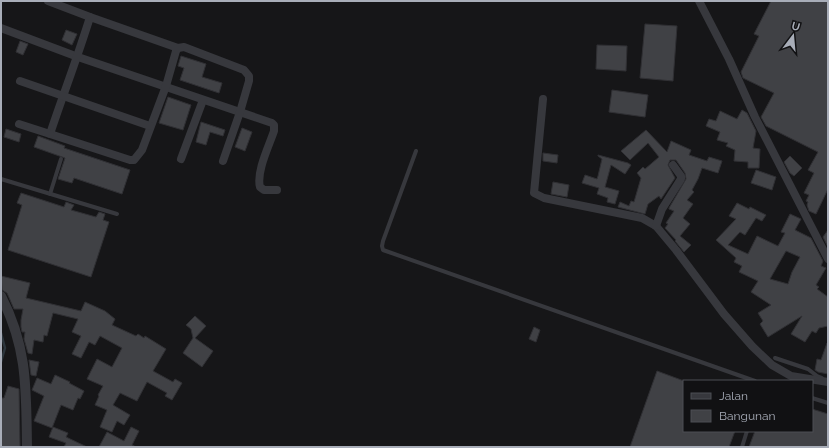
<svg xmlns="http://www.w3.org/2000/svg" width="829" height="448" font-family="Raleway,sans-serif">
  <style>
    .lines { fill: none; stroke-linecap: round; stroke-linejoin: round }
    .stream { stroke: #2c353c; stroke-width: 2.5 }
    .building { fill: #404145; stroke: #303034; fill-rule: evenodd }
    .service { stroke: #37383d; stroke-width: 4 }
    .minor { stroke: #37383d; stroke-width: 8 }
    .tertiary { stroke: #37383d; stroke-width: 10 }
  </style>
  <rect width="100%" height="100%" fill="#161618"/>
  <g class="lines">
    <path class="stream" d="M 1,333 L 5,348 L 1,362"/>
  </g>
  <g class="building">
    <path d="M 771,1 L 828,1 L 828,189 L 816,214 L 809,211 L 807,205 L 808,202 L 806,201 L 809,195 L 804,193 L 814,173 L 808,170 L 818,152 L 766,126 L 761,117 L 774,93 L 743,78 L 741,72 L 759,36 L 754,34 Z"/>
    <path d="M 645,24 L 677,26 L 673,81 L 640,78 Z"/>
    <path d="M 66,30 L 77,34 L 72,45 L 62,40 Z"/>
    <path d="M 20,41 L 28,44 L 23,55 L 16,52 Z"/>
    <path d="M 597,45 L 627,46 L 626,71 L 596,69 Z"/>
    <path d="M 181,56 L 206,64 L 202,77 L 222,83 L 219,93 L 180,80 L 184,68 L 178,66 Z"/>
    <path d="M 612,90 L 648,95 L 645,117 L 609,112 Z"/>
    <path d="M 168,97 L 191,105 L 183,130 L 159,123 Z"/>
    <path d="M 742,110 L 747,113 L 756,131 L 753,148 L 760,149 L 759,168 L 748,168 L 748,162 L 734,161 L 735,150 L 726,146 L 728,143 L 717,140 L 720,132 L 706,126 L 709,119 L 716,121 L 720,111 L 737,119 Z"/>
    <path d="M 201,122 L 225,130 L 223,136 L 210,132 L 206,145 L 196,142 Z"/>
    <path d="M 242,128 L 252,132 L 245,151 L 235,147 Z"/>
    <path d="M 6,129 L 21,134 L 19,142 L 4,137 Z"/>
    <path d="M 646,130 L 667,152 L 671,141 L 691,150 L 689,155 L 707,161 L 709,157 L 722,161 L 718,173 L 702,168 L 698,179 L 692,190 L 694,192 L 687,200 L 693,204 L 683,218 L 690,224 L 680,236 L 691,245 L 684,252 L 675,241 L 676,240 L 665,228 L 668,224 L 666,223 L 674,211 L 669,209 L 669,208 L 686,179 L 685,173 L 676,160 L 670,160 L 668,165 L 675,178 L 661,199 L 659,196 L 648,204 L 645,214 L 618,207 L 620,202 L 629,206 L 631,201 L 634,202 L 641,178 L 637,173 L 643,167 L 645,169 L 659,157 L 648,143 L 630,160 L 621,151 Z"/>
    <path d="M 38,136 L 65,146 L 64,148 L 130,170 L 122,194 L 74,178 L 72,183 L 58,179 L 65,158 L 34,147 Z"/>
    <path d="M 543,153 L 558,155 L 557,163 L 543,161 Z"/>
    <path d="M 598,155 L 628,163 L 631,165 L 625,174 L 611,165 L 605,187 L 619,191 L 615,204 L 607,202 L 608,198 L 597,194 L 599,188 L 582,183 L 585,175 L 597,179 L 598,176 L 602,159 L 598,156 Z"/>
    <path d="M 790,156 L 802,168 L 794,176 L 790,173 L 784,162 Z"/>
    <path d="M 756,170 L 776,177 L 772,190 L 751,183 Z"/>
    <path d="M 553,182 L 569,185 L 567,197 L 551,194 Z"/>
    <path d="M 21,193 L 64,207 L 66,202 L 74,205 L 71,210 L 96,217 L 99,212 L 105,214 L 103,220 L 109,222 L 91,277 L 8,250 L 22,205 L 17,203 Z"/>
    <path d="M 737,203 L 749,209 L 750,207 L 766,215 L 762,221 L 756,218 L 745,235 L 740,232 L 728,245 L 748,254 L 757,236 L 778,246 L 785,233 L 781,232 L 790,214 L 801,219 L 795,230 L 811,238 L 823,261 L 821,266 L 826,268 L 816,285 L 819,287 L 817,289 L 828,297 L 828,326 L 819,328 L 816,333 L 812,331 L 805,342 L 791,334 L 802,316 L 768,337 L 760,324 L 763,321 L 758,313 L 771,305 L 751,292 L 758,281 L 739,272 L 742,266 L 734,262 L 736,258 L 716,240 L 736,219 L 729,216 ZM 786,251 L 800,257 L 792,272 L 788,284 L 770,279 Z"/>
    <path d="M 828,230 L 828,247 L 823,237 Z"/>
    <path d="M 1,276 L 30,283 L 26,298 L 81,311 L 85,302 L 105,311 L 115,319 L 112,325 L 136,336 L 138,334 L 144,338 L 145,336 L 166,349 L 153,371 L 173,382 L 175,379 L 182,383 L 172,400 L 165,396 L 167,393 L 147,382 L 137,401 L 120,393 L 113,405 L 130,415 L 124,425 L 117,421 L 112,432 L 100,427 L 107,410 L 95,405 L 99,396 L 98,395 L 103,386 L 87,379 L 97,359 L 112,367 L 122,348 L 100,336 L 95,345 L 89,342 L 81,358 L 72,354 L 81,336 L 72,332 L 78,319 L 53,313 L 47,336 L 44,335 L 43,342 L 34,340 L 32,354 L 28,353 L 24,339 L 25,332 L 22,332 L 21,327 L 21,320 L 23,309 L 14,309 L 7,293 L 2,290 Z"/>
    <path d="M 195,316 L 206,326 L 195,338 L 213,351 L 202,367 L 183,353 L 193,338 L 191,329 L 186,325 Z"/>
    <path d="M 534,327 L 540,330 L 536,342 L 529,339 Z"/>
    <path d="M 827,343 L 828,344 L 828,374 L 818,372 L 815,370 L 817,359 L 821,360 Z"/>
    <path d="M 29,360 L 39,362 L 36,376 L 31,375 Z"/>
    <path d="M 657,371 L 684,381 L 684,431 L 735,431 L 729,447 L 630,447 Z"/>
    <path d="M 55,375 L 70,382 L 69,383 L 84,391 L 80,399 L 78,398 L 73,410 L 61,405 L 52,428 L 34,421 L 44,396 L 32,390 L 37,378 L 51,384 Z"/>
    <path d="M 8,386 L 19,389 L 20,447 L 1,447 L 1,398 L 4,398 Z"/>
    <path d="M 812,409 L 828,414 L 828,447 L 749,447 L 755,431 L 812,431 Z"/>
    <path d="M 53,427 L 68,433 L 66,437 L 87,447 L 64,447 L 66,443 L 49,437 Z"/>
    <path d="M 131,427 L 139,431 L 132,445 L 136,447 L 99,447 L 107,432 L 124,441 Z"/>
  </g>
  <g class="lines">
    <g class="service">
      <path d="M 416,151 L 383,241 L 382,246 L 383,250 L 755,381"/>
      <path d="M 1,179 L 117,214"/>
      <path d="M 50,194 L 61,159"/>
      <path d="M 775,358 L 808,369 L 817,376 L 822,378"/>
      <path d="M 812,398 L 828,403"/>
      <path d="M 742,447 L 747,431"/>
    </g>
    <g class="minor">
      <path d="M 48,1 L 90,17"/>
      <path d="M 699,1 L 729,59 L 755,117 L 828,259"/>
      <path d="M 1,28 L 78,57 L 272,123 L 274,125 L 274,131 C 269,146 256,172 260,187 L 264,190 L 277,190"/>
      <path d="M 178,48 L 90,17 C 78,56 63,95 50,134 L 130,160 L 134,160 L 142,150 L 166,86 L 176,51 L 178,48 L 184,47 L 244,70 L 249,76 L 249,81 L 240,112 L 223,161"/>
      <path d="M 20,81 L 150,126"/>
      <path d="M 543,99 L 534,193 L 544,198 L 642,218 L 656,226 L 676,250 L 724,314 L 752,346 L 772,365 L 791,376 L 828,382"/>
      <path d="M 19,124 L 50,134"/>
      <path d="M 181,159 L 203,100"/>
      <path d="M 656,226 L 662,209 L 681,179 L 681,176 L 673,165"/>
    </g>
    <path class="tertiary" d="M 1,296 C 28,348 26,391 27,447"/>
  </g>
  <rect width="829" height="448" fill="none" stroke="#a8adb8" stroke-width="4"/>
  <rect x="683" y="380" width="130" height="52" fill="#111113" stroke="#4d4f55"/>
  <rect x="691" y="393" width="20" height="6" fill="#37383d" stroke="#4d4f55"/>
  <text x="719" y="400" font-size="12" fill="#a8adb8">Jalan</text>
  <rect x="691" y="410" width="20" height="12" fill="#404145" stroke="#4d4f55"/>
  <text x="719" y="420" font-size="12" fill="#a8adb8">Bangunan</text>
  <g transform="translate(793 36) rotate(16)" stroke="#111113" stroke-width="3" paint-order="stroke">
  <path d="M0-3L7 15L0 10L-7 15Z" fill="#a8adb8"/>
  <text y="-6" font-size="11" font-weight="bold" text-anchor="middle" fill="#a8adb8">U</text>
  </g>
</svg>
